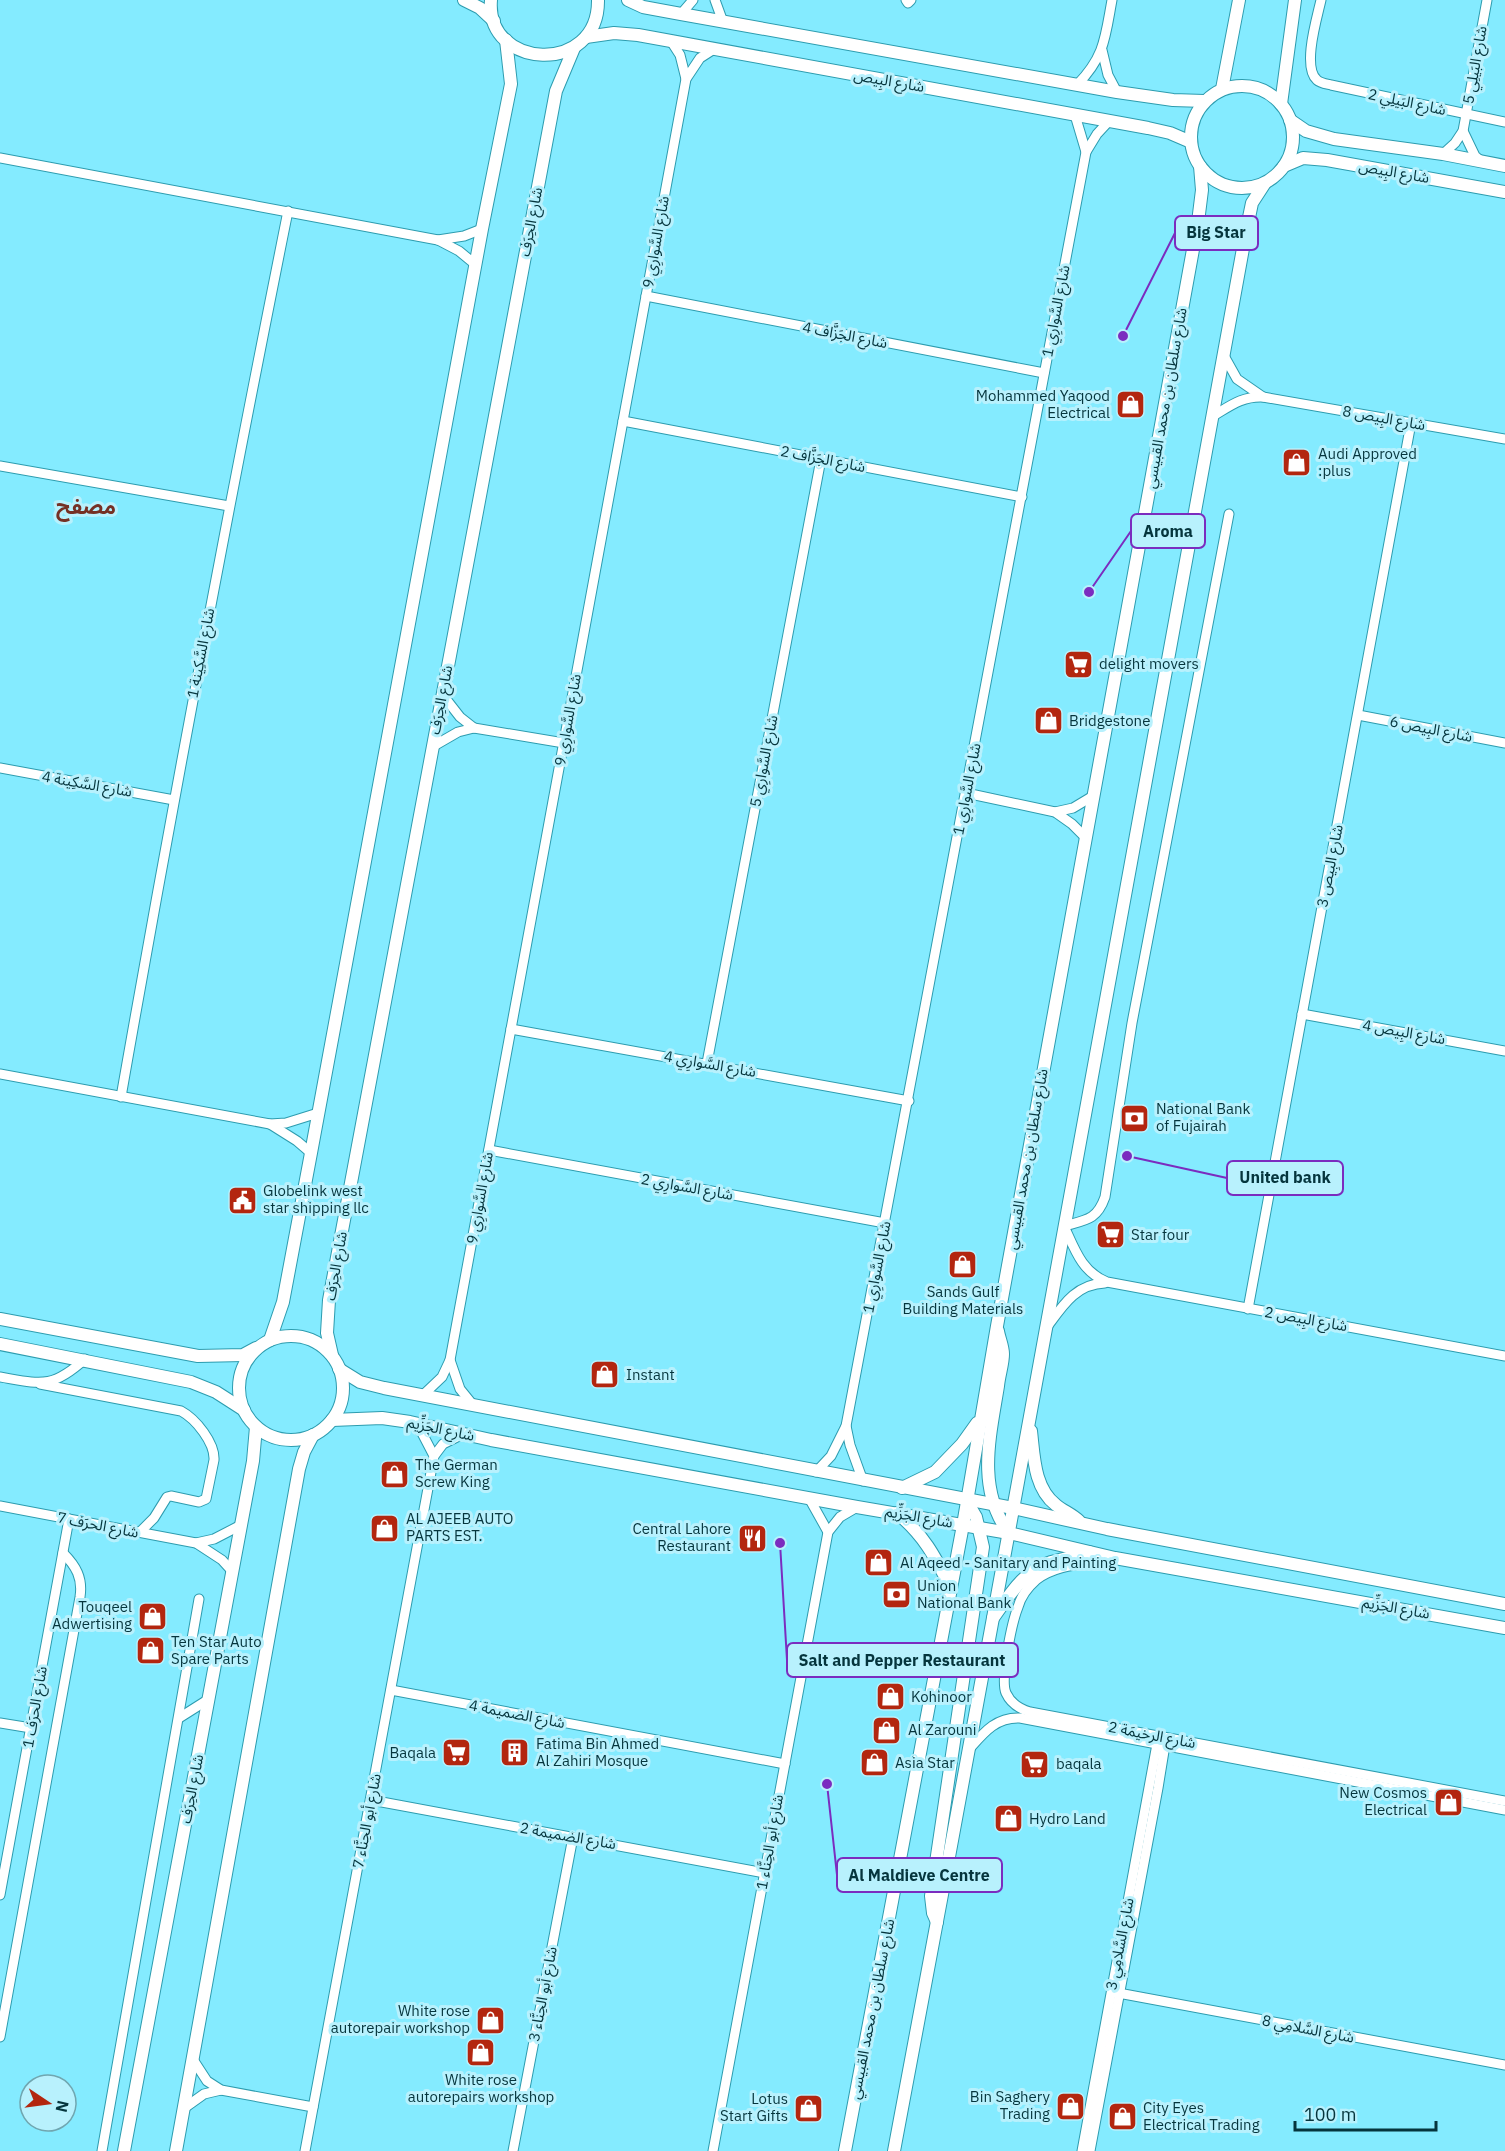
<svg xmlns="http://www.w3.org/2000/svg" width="1505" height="2151" font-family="'IBM Plex Sans','Noto Sans Arabic',sans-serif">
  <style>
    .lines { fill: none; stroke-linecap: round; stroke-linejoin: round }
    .street-casing { stroke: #2d9caf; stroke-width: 11 }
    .secondary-casing { stroke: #2d9caf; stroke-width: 14 }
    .street { stroke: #fff; stroke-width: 9 }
    .secondary { stroke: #fff; stroke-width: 12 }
    .labels { text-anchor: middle; stroke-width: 6; stroke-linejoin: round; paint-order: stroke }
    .street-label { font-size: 15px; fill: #05353d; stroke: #b8f1fd }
    .poi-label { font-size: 15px; fill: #05353d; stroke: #b8f1fd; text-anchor: start }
    .district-label { font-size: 21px; font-weight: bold; fill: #753024; stroke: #b8f1fd }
    .leader { fill: none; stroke: #7b2cbf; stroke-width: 2 }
    .callout-dot { fill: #7b2cbf; stroke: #b8f1fd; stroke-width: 2 }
    .callout { fill: #b8f1fd; stroke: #7b2cbf; stroke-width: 2 }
    .callout-label { font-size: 16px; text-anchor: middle; font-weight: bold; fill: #05353d }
  </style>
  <rect width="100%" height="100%" fill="#84ebff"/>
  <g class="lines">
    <defs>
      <g id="street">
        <path d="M 715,0 L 723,22"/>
        <path d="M 906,0 L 908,3 L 911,0"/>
        <path d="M 1321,0 C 1317,18 1302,67 1317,80 C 1320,83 1327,84 1331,85 L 1505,122"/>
        <path d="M 681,14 L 693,0"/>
        <path d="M 671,41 L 680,55 L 686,79"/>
        <path d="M 1102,50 L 1108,75 L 1117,92"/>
        <path d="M 1077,85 C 1105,56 1105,38 1112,0"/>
        <path d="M 1075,115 L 1086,152"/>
        <path d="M 1463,131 L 1475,156 L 1481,161"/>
        <path d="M 1443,154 L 1455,143 L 1463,131 L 1487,0"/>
        <path d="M 0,158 L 438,240 L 459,251 L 476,265"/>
        <path d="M 438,240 L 464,236 L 482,229"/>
        <path d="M 646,296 L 1044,373"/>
        <path d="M 1223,354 L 1237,379 L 1263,397"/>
        <path d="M 1213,416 C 1230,406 1242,396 1263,397 L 1505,439"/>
        <path d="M 623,421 L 1022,497"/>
        <path d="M 0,466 L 229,506"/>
        <path d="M 1229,514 L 1132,1023 L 1105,1197 C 1097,1220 1086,1220 1064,1226 C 1075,1250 1082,1272 1107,1282 L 1505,1356"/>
        <path d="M 442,694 L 460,717 L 474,728"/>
        <path d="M 1358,715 L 1505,743"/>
        <path d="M 432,747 L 458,732 L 474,728 L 564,743"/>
        <path d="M 0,768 L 174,800"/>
        <path d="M 966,793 L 1055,812 L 1072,824 L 1085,837"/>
        <path d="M 1055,812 L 1073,808 L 1093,796"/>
        <path d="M 1302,1014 L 1505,1051"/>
        <path d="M 511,1029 L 909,1101"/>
        <path d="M 707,1063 L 821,459"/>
        <path d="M 0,1074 L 270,1124 L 286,1123 L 318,1113"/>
        <path d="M 121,1097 C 173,801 229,505 288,211"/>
        <path d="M 270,1124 L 297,1141 L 311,1153"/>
        <path d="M 489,1150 L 885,1223"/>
        <path d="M 1248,1309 L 1411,423"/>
        <path d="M 1047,1327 C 1063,1305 1076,1284 1105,1283"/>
        <path d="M 450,1360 L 460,1389 L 473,1405"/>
        <path d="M 0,1377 C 41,1384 52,1389 85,1359"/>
        <path d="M 40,1384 L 181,1411 C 196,1419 215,1443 214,1460 L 206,1499 L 199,1502 L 171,1496 L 167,1497 L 154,1518 L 140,1532"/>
        <path d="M 422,1396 L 442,1377 L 450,1360 L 686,79 L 700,58 L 714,49"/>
        <path d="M 410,1422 L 422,1433 L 434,1456"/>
        <path d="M 846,1426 L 850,1445 L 863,1481"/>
        <path d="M 816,1472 L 831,1456 L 846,1426 L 1086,152 L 1097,134 L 1109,121"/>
        <path d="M 809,1498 L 828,1532"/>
        <path d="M 0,1506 L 196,1543 L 222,1560 L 232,1571"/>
        <path d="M 196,1543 L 214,1539 L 241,1525"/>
        <path d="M 1111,1559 C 1087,1564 1056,1564 1036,1580 C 1028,1587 1021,1596 1018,1607 C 1012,1622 1000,1679 1006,1693 C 1011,1704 1020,1709 1030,1712 L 1505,1801"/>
        <path d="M 391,1690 L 785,1764"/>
        <path d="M 179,1718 L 209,1699"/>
        <path d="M 0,1723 L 31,1728"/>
        <path d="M 971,1747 C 985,1731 997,1717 1020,1718 L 1505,1810"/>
        <path d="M 371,1800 L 765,1873"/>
        <path d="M 0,1895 L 69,1519"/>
        <path d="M 1113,1992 L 1505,2065"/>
        <path d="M 0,2037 L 80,1597 C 83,1578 76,1566 63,1553"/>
        <path d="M 192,2058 L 207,2081 L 221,2090 L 313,2107"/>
        <path d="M 183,2109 L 204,2094 L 221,2090"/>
        <path d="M 102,2151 L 199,1599"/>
        <path d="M 305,2151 L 434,1456 L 443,1444 L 463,1434"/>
        <path d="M 513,2151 L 573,1837"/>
        <path d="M 713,2151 L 828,1532 L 840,1517 L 857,1507"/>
        <path d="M 1082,2151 L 1157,1744 L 1161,1741"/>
        <path d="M 1090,2151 L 1158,1788 L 1165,1745 L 1164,1741"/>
      </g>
      <g id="secondary">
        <path d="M 464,0 L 480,8 L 494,21"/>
        <path d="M 491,0 C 485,70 599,76 598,0"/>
        <path d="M 628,0 L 643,7 L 681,14 L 1117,92 L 1173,100 L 1204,101"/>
        <path d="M 586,37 L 614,33 L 638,35 L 1148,128 L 1170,133 L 1191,142"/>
        <circle cx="1242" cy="137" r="51"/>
        <path d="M 1222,89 L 1239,0"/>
        <path d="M 1281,104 L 1295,0"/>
        <path d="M 1290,120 L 1306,131 L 1334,139 L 1443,154 L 1505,166"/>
        <path d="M 1284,166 L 1303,158 L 1327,160 L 1505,192"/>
        <path d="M 0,1319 L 198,1356 L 243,1355 L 256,1348"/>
        <path d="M 998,1331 C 999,1338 1003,1346 1003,1354 C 1003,1364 999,1375 998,1386 C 990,1436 976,1489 1009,1533"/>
        <circle cx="291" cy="1388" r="52"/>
        <path d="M 270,1340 L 283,1302 L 311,1153 L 482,229 L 511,84 L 506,40"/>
        <path d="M 0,1344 L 191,1382 L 216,1392 L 244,1410"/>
        <path d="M 332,1355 L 327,1333 L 329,1300 L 556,91 L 574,48"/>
        <path d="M 339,1369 L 360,1382 L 384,1388 L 1013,1508 L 1107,1529 L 1505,1604"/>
        <path d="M 332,1420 L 382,1418 L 410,1422 L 491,1440 L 857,1507 L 1009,1533 L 1115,1558 L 1505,1628"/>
        <path d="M 1031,1431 C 1034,1457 1034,1488 1056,1505 C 1063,1511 1072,1514 1079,1521"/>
        <path d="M 902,1488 L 935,1472 L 962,1444 L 977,1423"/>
        <path d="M 897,1513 C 924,1535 935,1557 950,1586"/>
        <path d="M 993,1618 C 1009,1596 1024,1570 1051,1562 C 1064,1559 1076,1556 1089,1552"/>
        <path d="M 937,1922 L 933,1913 L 931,1896 L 983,1547 L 976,1517 L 966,1500"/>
        <path d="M 124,2151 L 253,1461 L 256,1427"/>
        <path d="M 176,2151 L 299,1469 L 304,1452 L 313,1435"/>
        <path d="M 845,2151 L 963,1525 L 997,1326 L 1198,222 L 1202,190 L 1200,166"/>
        <path d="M 894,2151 C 936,1932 975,1712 1016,1493 L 1246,232 L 1252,203 L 1265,183"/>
      </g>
    </defs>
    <use href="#street" class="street-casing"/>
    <use href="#secondary" class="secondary-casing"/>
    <use href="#street" class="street"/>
    <use href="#secondary" class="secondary"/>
  </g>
  <defs>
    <symbol id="shop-square" viewBox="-11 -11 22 22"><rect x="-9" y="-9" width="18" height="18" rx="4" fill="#b3260f" stroke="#b8f1fd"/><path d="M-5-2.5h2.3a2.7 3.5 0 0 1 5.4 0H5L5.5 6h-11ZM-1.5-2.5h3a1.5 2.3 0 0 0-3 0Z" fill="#fff"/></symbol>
    <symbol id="supermarket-square" viewBox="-11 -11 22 22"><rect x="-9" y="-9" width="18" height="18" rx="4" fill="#b3260f" stroke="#b8f1fd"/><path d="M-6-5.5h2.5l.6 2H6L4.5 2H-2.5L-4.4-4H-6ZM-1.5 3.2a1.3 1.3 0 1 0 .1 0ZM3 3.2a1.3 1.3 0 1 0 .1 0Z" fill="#fff"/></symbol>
    <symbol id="bank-square" viewBox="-11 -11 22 22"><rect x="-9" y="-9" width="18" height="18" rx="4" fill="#b3260f" stroke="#b8f1fd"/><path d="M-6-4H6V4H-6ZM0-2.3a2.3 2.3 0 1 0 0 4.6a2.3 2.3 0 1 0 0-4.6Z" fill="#fff"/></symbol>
    <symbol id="civic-square" viewBox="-11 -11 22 22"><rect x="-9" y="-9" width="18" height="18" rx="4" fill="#b3260f" stroke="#b8f1fd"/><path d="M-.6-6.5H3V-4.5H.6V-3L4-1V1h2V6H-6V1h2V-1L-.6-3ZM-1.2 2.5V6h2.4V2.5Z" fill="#fff"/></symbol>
    <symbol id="restaurant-square" viewBox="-11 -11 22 22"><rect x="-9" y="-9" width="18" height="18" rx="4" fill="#b3260f" stroke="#b8f1fd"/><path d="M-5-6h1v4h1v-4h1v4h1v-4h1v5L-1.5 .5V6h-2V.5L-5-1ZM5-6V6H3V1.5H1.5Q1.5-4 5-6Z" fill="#fff"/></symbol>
    <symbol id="building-square" viewBox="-11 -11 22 22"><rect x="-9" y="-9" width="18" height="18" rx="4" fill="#b3260f" stroke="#b8f1fd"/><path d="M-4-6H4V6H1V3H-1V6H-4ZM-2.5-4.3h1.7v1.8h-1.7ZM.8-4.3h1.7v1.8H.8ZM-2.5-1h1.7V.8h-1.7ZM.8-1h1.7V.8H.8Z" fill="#fff"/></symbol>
  </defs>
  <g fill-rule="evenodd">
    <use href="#shop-square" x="1114" y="388" width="33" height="33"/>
    <use href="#shop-square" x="1280" y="446" width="33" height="33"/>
    <use href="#supermarket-square" x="1062" y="648" width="33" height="33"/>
    <use href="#shop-square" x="1032" y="704" width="33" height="33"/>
    <use href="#bank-square" x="1118" y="1102" width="33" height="33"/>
    <use href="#civic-square" x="226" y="1184" width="33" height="33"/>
    <use href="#supermarket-square" x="1094" y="1218" width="33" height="33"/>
    <use href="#shop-square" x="946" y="1248" width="33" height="33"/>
    <use href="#shop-square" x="588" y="1358" width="33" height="33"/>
    <use href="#shop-square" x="378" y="1458" width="33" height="33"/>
    <use href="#shop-square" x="368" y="1512" width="33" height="33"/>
    <use href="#restaurant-square" x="736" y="1522" width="33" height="33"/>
    <use href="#shop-square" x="862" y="1546" width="33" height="33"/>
    <use href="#bank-square" x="880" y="1578" width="33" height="33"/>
    <use href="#shop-square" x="136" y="1600" width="33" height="33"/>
    <use href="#shop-square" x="134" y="1634" width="33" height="33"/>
    <use href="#shop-square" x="874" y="1680" width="33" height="33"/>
    <use href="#shop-square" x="870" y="1714" width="33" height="33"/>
    <use href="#supermarket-square" x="440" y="1736" width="33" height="33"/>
    <use href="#building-square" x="498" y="1736" width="33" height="33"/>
    <use href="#shop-square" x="858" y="1746" width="33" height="33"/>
    <use href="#supermarket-square" x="1018" y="1748" width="33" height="33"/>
    <use href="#shop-square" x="1432" y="1786" width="33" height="33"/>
    <use href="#shop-square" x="992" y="1802" width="33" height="33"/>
    <use href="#shop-square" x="474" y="2004" width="33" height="33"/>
    <use href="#shop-square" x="464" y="2036" width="33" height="33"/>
    <use href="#shop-square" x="1054" y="2090" width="33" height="33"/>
    <use href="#shop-square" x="792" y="2092" width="33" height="33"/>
    <use href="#shop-square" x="1106" y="2100" width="33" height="33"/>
  </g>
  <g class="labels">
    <g class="street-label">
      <text transform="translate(1475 65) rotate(-80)" y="5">شارع البَيلِي 5</text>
      <text transform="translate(889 81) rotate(10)" y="5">شارع البِيص</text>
      <text transform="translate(1407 102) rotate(12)" y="5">شارع البَيلِي 2</text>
      <text transform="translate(1394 172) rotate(10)" y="5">شارع البِيص</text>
      <text transform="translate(531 222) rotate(-79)" y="5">شارع الحِرَف</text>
      <text transform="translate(656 242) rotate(-80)" y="5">شارع السَّوارِي 9</text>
      <text transform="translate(1056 311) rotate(-79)" y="5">شارع السَّوارِي 1</text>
      <text transform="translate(845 335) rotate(11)" y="5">شارع الجَزَّاف 4</text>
      <text transform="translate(1166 398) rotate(-80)" y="5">شارع سلطان بن محمد القبيسي</text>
      <text transform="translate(1384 418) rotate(10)" y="5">شارع البِيص 8</text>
      <text transform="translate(823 459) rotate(11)" y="5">شارع الجَزَّاف 2</text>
      <text transform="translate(201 653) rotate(-79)" y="5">شارع السَّكِينة 1</text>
      <text transform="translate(441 700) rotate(-79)" y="5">شارع الحِرَف</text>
      <text transform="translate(568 720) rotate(-80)" y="5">شارع السَّوارِي 9</text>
      <text transform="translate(1431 729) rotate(11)" y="5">شارع البِيص 6</text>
      <text transform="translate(764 761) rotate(-79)" y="5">شارع السَّوارِي 5</text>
      <text transform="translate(87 784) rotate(10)" y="5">شارع السَّكِينة 4</text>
      <text transform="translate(967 789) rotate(-79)" y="5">شارع السَّوارِي 1</text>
      <text transform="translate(1330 866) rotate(-79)" y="5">شارع البِيص 3</text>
      <text transform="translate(1404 1032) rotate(10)" y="5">شارع البِيص 4</text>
      <text transform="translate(710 1064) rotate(10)" y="5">شارع السَّوارِي 4</text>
      <text transform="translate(1027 1159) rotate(-80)" y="5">شارع سلطان بن محمد القبيسي</text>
      <text transform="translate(687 1187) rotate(10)" y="5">شارع السَّوارِي 2</text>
      <text transform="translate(480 1198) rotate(-80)" y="5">شارع السَّوارِي 9</text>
      <text transform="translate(336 1266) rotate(-80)" y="5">شارع الحِرَف</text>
      <text transform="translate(877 1267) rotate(-79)" y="5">شارع السَّوارِي 1</text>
      <text transform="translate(1306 1319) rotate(10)" y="5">شارع البِيص 2</text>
      <text transform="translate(441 1429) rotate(12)" y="5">شارع الجَزِّيم</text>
      <text transform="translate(919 1517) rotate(10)" y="5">شارع الجَزِّيم</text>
      <text transform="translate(98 1525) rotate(11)" y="5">شارع الحرَف 7</text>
      <text transform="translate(1396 1608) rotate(10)" y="5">شارع الجَزِّيم</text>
      <text transform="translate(35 1707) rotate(-80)" y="5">شارع الحرَف 1</text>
      <text transform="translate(517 1714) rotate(11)" y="5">شارع الضميمة 4</text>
      <text transform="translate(1152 1735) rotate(11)" y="5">شارع الرخيمَة 2</text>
      <text transform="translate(192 1789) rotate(-79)" y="5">شارع الحِرَف</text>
      <text transform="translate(367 1821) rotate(-79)" y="5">شارع أبو الحِنَّاء 7</text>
      <text transform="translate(568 1836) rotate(10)" y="5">شارع الضميمة 2</text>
      <text transform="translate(770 1842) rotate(-80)" y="5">شارع أبو الحِنَّاء 1</text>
      <text transform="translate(1120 1944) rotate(-79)" y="5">شارع السَّلامِي 3</text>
      <text transform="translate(543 1994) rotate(-79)" y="5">شارع أبو الحِنَّاء 3</text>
      <text transform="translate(872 2009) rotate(-79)" y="5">شارع سلطان بن محمد القبيسي</text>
      <text transform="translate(1308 2029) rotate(11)" y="5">شارع السَّلامِي 8</text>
    </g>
    <g class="poi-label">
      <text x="1110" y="401" text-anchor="end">Mohammed Yaqood<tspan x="1110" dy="17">Electrical</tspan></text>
      <text x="1318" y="459">Audi Approved<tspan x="1318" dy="17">:plus</tspan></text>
      <text x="1099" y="669">delight movers</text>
      <text x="1069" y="726">Bridgestone</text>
      <text x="1156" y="1114">National Bank<tspan x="1156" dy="17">of Fujairah</tspan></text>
      <text x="263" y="1196">Globelink west<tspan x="263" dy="17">star shipping llc</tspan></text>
      <text x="1131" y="1240">Star four</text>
      <text x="963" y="1297" text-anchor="middle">Sands Gulf<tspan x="963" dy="17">Building Materials</tspan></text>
      <text x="626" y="1380">Instant</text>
      <text x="415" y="1470">The German<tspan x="415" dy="17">Screw King</tspan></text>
      <text x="406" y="1524">AL AJEEB AUTO<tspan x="406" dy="17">PARTS EST.</tspan></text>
      <text x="731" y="1534" text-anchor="end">Central Lahore<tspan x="731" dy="17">Restaurant</tspan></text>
      <text x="900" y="1568">Al Aqeed - Sanitary and Painting</text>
      <text x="917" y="1591">Union<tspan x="917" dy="17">National Bank</tspan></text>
      <text x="132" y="1612" text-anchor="end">Touqeel<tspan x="132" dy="17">Adwertising</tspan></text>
      <text x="171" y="1647">Ten Star Auto<tspan x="171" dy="17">Spare Parts</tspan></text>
      <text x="911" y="1702">Kohinoor</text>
      <text x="908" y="1735">Al Zarouni</text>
      <text x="536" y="1749">Fatima Bin Ahmed<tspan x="536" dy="17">Al Zahiri Mosque</tspan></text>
      <text x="436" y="1758" text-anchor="end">Baqala</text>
      <text x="895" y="1768">Asia Star</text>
      <text x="1056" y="1769">baqala</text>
      <text x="1427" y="1798" text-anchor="end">New Cosmos<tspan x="1427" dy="17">Electrical</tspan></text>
      <text x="1029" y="1824">Hydro Land</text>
      <text x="470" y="2016" text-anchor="end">White rose<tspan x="470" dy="17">autorepair workshop</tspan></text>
      <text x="481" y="2085" text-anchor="middle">White rose<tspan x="481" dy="17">autorepairs workshop</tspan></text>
      <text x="1050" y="2102" text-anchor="end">Bin Saghery<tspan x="1050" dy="17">Trading</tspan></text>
      <text x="788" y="2104" text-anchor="end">Lotus<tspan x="788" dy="17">Start Gifts</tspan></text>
      <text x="1143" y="2113">City Eyes<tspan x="1143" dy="17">Electrical Trading</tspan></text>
    </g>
    <g class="district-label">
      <text x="86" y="514">مصفح</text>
    </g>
  </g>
  <path class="leader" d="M1123 336L1175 233M1089 592L1131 531M1127 1156L1227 1178M780 1543L787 1660M827 1784L837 1875"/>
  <g class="callout-dot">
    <circle cx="1123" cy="336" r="6"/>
    <circle cx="1089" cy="592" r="6"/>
    <circle cx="1127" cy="1156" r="6"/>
    <circle cx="780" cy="1543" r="6"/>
    <circle cx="827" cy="1784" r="6"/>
  </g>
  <g class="callout">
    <rect x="1175" y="216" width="83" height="34" rx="6"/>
    <rect x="1131" y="514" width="74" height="34" rx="6"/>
    <rect x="1227" y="1161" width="116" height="34" rx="6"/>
    <rect x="787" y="1643" width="231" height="34" rx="6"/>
    <rect x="837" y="1858" width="165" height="34" rx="6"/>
  </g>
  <g class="callout-label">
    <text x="1216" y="238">Big Star</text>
    <text x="1168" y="537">Aroma</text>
    <text x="1285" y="1183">United bank</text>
    <text x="902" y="1666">Salt and Pepper Restaurant</text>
    <text x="919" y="1881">Al Maldieve Centre</text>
  </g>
  <g transform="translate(48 2103) rotate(103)"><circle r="28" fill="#b8f1fd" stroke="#70a6b0" stroke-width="1.5"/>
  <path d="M0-4.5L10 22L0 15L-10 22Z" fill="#b3260f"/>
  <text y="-9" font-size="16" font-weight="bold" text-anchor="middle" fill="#05353d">N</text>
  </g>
  <path d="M1295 2121v9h141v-9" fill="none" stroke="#05353d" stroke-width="3"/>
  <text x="1304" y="2121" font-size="18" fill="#05353d" stroke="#b8f1fd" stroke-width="4.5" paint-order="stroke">100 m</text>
</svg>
